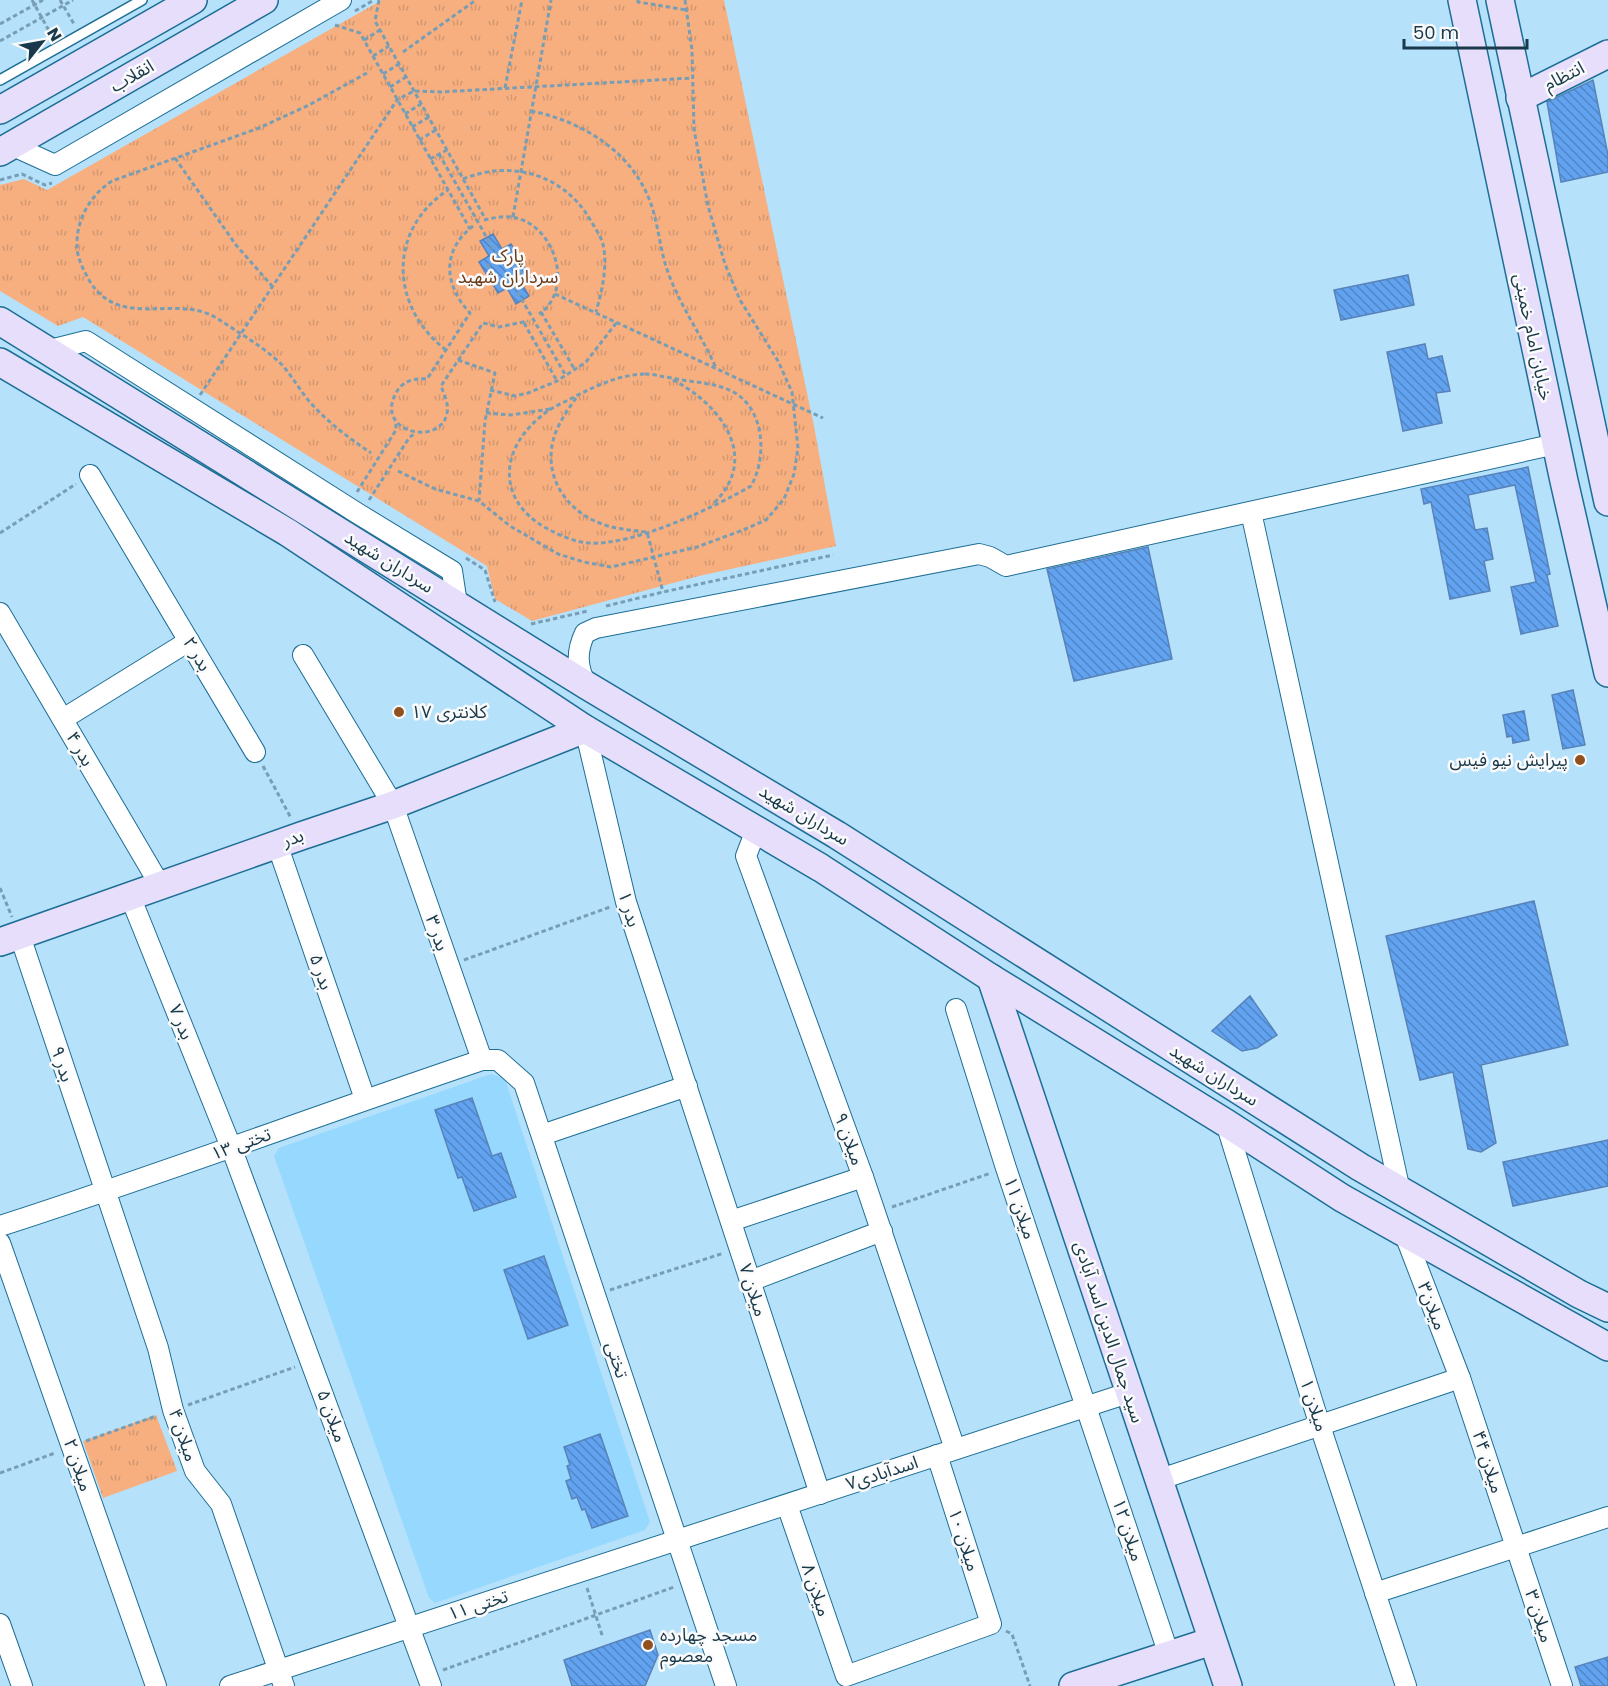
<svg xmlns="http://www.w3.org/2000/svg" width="1608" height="1686" font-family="Poppins,'Noto Sans Arabic',sans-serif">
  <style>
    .built { fill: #97d8fe }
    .park { fill: url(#park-tufts) }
    .building { fill: url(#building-back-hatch); stroke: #5883b9; stroke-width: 1.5 }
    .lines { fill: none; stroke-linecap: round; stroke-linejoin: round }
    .lane-casing { stroke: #1d6e94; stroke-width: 12 }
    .street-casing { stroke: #1d6e94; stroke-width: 22 }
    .secondary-casing { stroke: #1d6e94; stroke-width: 30 }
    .path { stroke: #779eb4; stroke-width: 3; stroke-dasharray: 4.5 3; stroke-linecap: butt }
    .lane { stroke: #fff; stroke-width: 9 }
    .street { stroke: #fff; stroke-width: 20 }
    .secondary { stroke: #e6defb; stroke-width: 27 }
    .poi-dot { fill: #92501e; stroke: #fbfbfb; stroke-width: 2 }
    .labels { text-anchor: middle; stroke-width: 5; stroke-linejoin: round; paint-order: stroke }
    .street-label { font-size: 18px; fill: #19394a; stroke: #fbfbfb }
    .park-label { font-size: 18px; fill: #693b1a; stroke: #fbfbfb }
    .poi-label { font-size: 18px; fill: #19394a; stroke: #fbfbfb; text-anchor: start }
  </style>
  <defs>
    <pattern id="park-tufts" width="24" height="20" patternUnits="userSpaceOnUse" patternTransform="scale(1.5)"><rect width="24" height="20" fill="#f7af80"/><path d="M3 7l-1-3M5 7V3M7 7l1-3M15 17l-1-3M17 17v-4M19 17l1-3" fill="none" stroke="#d39770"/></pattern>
    <pattern id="building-back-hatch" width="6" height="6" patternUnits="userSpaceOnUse" patternTransform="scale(1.5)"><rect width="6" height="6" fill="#62a3f1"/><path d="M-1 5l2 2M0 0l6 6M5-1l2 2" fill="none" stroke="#5086c5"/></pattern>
  </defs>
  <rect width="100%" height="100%" fill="#b6e1fb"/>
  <path class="built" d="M 491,1074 L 505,1079 L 650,1522 L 645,1530 L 435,1603 L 429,1598 L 274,1156 L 279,1148 Z"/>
  <g class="park">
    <path d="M 382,0 L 724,0 L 814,426 L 836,546 L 699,576 L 532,621 L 495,599 L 487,566 L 83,317 L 58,326 L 0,291 L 0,185 L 24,179 L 47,190 Z"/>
    <path d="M 156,1415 L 177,1471 L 103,1498 L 83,1441 Z"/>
  </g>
  <g class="building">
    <path d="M 1593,80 L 1608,155 L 1608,172 L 1561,182 L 1547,102 Z"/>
    <path d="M 493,234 L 502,249 L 511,244 L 528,273 L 519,279 L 529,296 L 516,304 L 507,288 L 498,293 L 479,262 L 489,256 L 480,241 Z"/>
    <path d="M 1408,275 L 1414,305 L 1341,320 L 1334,290 Z"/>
    <path d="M 1425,344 L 1428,359 L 1442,356 L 1450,391 L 1436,393 L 1442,423 L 1403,431 L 1387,352 Z"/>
    <path d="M 1528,467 L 1550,574 L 1547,575 L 1558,626 L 1521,634 L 1511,587 L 1536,582 L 1515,485 L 1468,495 L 1475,530 L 1487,528 L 1493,559 L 1484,561 L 1490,591 L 1450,599 L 1431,502 L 1424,504 L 1421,489 Z"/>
    <path d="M 1148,547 L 1172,659 L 1074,681 L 1047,569 Z"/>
    <path d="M 1573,690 L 1585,745 L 1563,749 L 1552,695 Z"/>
    <path d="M 1524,711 L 1529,740 L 1513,743 L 1512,736 L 1507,737 L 1503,715 Z"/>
    <path d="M 1534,901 L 1568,1045 L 1481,1065 L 1496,1143 L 1481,1152 L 1468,1149 L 1453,1072 L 1420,1080 L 1386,936 Z"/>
    <path d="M 1250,996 L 1277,1035 L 1257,1048 L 1242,1051 L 1212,1031 Z"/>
    <path d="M 472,1098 L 492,1156 L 501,1153 L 516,1197 L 474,1211 L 462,1177 L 458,1178 L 435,1110 Z"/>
    <path d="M 1608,1140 L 1608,1186 L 1513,1206 L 1503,1162 Z"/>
    <path d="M 544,1256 L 568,1325 L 528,1339 L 504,1270 Z"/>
    <path d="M 600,1434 L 628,1516 L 592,1528 L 585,1509 L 582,1510 L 577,1497 L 572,1499 L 566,1481 L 571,1479 L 567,1466 L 570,1465 L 564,1447 Z"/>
    <path d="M 650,1630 L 658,1655 L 645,1686 L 572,1686 L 564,1660 Z"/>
    <path d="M 1608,1657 L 1608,1686 L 1581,1686 L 1575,1667 Z"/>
  </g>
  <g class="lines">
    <defs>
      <path id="lane" d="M 0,80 L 142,0"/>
      <g id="street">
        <path d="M 11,145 L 55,165 L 341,0"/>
        <path d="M 50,350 L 86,341 L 357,513 L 452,571 L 457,604"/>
        <path d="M 90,475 L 255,752"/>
        <path d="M 1251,512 L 1400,1191"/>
        <path d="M 0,613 L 160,885"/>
        <path d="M 303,655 L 393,805 L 482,1060"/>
        <path d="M 586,685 C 577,666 576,652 585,633 L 596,628 L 979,554 L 990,557 L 1006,566 L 1556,444"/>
        <path d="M 63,719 L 189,641"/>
        <path d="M 585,729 L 626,902 L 820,1494"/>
        <path d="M 756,830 L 746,856 L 863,1177 L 955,1449"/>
        <path d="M 277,844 L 365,1099"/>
        <path d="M 130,896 L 231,1147 L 431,1686"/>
        <path d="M 20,936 L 158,1348 L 173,1410 L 195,1471 L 221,1504 L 284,1686"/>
        <path d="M 956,1009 L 1006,1168 L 1169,1655"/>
        <path d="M 1226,1123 L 1320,1426 L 1406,1686"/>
        <path d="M 542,1135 L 687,1086"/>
        <path d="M 731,1221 L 863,1177"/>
        <path d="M 0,1226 C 162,1174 321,1114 482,1060 L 498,1060 L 524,1083 L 726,1686"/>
        <path d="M 1405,1235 L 1460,1378 L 1562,1686"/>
        <path d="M 0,1243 L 156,1686"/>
        <path d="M 750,1281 L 882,1231"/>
        <path d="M 1158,1480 L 1460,1378"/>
        <path d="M 787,1505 L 846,1676 L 991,1624 L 937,1455"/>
        <path d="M 1375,1593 L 1608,1517"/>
        <path d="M 0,1624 L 22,1686"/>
        <path d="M 230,1686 L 1128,1393"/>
      </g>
      <g id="secondary">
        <path d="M 1462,0 L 1564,481 L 1608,673"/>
        <path d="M 1500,0 L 1608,502"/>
        <path d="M 1520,98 L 1608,54"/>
        <path d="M 0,110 L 193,0"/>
        <path d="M 0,152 L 264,0"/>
        <path d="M 0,321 L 586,685 L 837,835 L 1360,1167 L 1579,1294 L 1608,1308"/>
        <path d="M 0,362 L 287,532 L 585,729 L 821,868 L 991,978 L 1226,1123 L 1342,1198 L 1608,1347"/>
        <path d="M 0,942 L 301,836 L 393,805 L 585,729"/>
        <path d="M 991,978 L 1228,1686"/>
        <path d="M 1073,1686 L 1212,1641"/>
      </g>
    </defs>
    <use href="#lane" class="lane-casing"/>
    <use href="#street" class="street-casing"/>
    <use href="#secondary" class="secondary-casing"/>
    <g class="path">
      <path d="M 32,0 L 53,38"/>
      <path d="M 60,0 L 74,24"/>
      <path d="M 379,0 L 375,21 L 486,220"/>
      <path d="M 638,0 L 638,2 L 687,10"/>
      <path d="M 355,11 L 374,0"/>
      <path d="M 0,24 L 43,0"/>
      <path d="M 335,25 L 360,33 L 470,229"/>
      <path d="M 364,40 L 380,30"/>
      <path d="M 0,41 L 73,0"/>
      <path d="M 403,52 L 476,0"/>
      <path d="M 373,56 L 389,46"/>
      <path d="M 367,73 L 309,105 L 259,128 L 112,181 C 92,194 78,216 77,241 C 76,256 82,267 89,280 C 120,332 177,292 218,319 C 238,332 260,345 278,361 C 290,372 298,388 309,401 C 327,422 349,438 371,453"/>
      <path d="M 383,74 L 399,64"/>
      <path d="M 390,87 L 406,77"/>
      <path d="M 505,88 L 522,0"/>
      <path d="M 531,111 C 582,121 633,152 651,204 C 659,227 660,252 669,275 C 682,309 702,336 716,368"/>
      <path d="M 405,114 L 421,104"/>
      <path d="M 412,127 L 429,117"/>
      <path d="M 419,140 L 436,130"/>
      <path d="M 439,154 L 499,259"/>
      <path d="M 175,158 L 236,245 L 272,286"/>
      <path d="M 430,159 L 447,150"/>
      <path d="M 463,179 C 510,160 560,173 588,216 C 593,225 600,234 603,244 C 608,267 602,290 596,312"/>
      <path d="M 0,180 L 22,174 L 45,185 L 52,183"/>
      <path d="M 513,217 L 551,0"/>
      <path d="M 484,220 C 493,218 502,216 511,217 C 554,222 576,289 539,314"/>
      <path d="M 473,226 C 441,251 444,285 470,313 L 427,379 C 414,378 402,381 396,393 C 374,433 441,447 447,413 C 449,404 444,394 441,386 L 483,323 L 499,327 L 528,321"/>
      <path d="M 509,253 L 521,273 L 500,285 L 488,265 Z"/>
      <path d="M 510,279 L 566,376"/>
      <path d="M 555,294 L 823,418"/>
      <path d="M 541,312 L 575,370"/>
      <path d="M 524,323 L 557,381"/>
      <path d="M 446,350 C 390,307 387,230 448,190"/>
      <path d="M 458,360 L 495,373 L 485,421 L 479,501"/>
      <path d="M 645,374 C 654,374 662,377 672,378 C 693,383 717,382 735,393 C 765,411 767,458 751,486 C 713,508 633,546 589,543 C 574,542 559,535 546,528 C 495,499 500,447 544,414 C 552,407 563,403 572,398 C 596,386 617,375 645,374 Z"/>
      <path d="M 673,380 C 720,404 761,457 714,503"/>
      <path d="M 490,390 L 515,396 L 528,393 L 557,381 L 586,362 L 617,322"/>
      <path d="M 200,395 L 397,100 L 414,91 L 441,92 L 692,78"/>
      <path d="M 576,398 C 568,409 560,421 555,434 C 542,471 562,507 597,522 C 612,529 630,530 647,532 L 663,592"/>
      <path d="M 486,413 L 511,415 L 550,409"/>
      <path d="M 398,471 L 435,489 L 479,501 L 510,526 L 558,554 L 584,562 L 611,567 L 697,547 L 743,530 L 766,520 L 784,499 L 794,474 L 798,448 L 792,392 L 778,361 L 740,300 L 725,264 L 708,206 L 694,129 L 692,50 L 685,0"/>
      <path d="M 357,492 L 396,430 L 396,421"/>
      <path d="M 369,500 L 409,438 L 415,433"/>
      <path d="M 0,533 L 76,484"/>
      <path d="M 466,558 L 485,570 L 495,602"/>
      <path d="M 606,606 L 663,592 L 833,555"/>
      <path d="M 531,624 L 588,611"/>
      <path d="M 263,766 L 291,818"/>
      <path d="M 0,888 L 12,917"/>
      <path d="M 464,960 L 610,907"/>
      <path d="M 892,1207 L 991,1173"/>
      <path d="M 610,1290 L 724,1253"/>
      <path d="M 188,1405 L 295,1367"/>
      <path d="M 86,1441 L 156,1416"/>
      <path d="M 0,1473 L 55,1453"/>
      <path d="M 587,1588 L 603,1638"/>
      <path d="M 1006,1631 L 1012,1634 L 1030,1686"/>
      <path d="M 443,1670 L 674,1587"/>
    </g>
    <use href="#lane" class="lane"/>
    <use href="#street" class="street"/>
    <use href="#secondary" class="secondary"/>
  </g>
  <g class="poi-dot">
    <circle cx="399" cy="712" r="6"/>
    <circle cx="1580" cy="760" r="6"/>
    <circle cx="648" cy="1645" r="6"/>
  </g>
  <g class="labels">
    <g class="street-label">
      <text transform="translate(132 76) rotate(-30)" y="6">انقلاب</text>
      <text transform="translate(1564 76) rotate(-27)" y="6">انتظام</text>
      <text transform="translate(1533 337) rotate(78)" y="6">خیابان امام خمینی</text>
      <text transform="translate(389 562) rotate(32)" y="6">سرداران شهید</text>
      <text transform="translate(197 654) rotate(59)" y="6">بدر ۲</text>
      <text transform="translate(80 749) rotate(60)" y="6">بدر ۴</text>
      <text transform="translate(804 815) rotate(31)" y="6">سرداران شهید</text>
      <text transform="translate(293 838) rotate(-19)" y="6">بدر</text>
      <text transform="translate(629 909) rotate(73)" y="6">بدر ۱</text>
      <text transform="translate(437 933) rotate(71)" y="6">بدر ۳</text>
      <text transform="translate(321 972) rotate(71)" y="6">بدر ۵</text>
      <text transform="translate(181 1022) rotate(68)" y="6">بدر ۷</text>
      <text transform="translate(62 1064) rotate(72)" y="6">بدر ۹</text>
      <text transform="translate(1214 1075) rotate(32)" y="6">سرداران شهید</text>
      <text transform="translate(849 1139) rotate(70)" y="6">میلان ۹</text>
      <text transform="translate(241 1144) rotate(-20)" y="6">تختی ۱۳</text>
      <text transform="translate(1020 1208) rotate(71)" y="6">میلان ۱۱</text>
      <text transform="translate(753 1290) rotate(72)" y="6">میلان ۷</text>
      <text transform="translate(1432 1306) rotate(69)" y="6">میلان۳</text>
      <text transform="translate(1109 1332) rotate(72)" y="6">سید جمال الدین اسد آبادی</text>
      <text transform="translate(617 1360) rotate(72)" y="6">تختی</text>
      <text transform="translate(1314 1405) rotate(72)" y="6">میلان ۱</text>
      <text transform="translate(332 1416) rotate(70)" y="6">میلان ۵</text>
      <text transform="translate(183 1435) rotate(71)" y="6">میلان ۴</text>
      <text transform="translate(1488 1462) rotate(72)" y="6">میلان ۴۴</text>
      <text transform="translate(78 1465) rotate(71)" y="6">میلان ۲</text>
      <text transform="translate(882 1473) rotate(-18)" y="6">اسدآبادی۷</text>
      <text transform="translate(1128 1530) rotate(72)" y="6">میلان ۱۲</text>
      <text transform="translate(964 1540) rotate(72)" y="6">میلان ۱۰</text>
      <text transform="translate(816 1590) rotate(71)" y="6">میلان ۸</text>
      <text transform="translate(478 1605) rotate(-18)" y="6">تختی ۱۱</text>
      <text transform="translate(1539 1616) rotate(72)" y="6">میلان ۳</text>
    </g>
    <g class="park-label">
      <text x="508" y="262">پارک<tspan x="508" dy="21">سرداران شهید</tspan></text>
    </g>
    <g class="poi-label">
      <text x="411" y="718">کلانتری ۱۷</text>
      <text x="1568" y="766" text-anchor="end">پیرایش نیو فیس</text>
      <text x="660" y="1641">مسجد چهارده<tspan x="660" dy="21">معصوم</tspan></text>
    </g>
  </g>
  <g transform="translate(42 42) rotate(59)" stroke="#fbfbfb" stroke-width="4.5" paint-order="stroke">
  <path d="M0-4.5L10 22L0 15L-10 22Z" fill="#19394a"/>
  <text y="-9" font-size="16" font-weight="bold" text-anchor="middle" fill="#19394a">N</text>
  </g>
  <path d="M1404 39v9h123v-9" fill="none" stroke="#19394a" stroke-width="3"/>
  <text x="1413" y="39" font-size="18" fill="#19394a" stroke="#fbfbfb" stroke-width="4.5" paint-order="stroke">50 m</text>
</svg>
